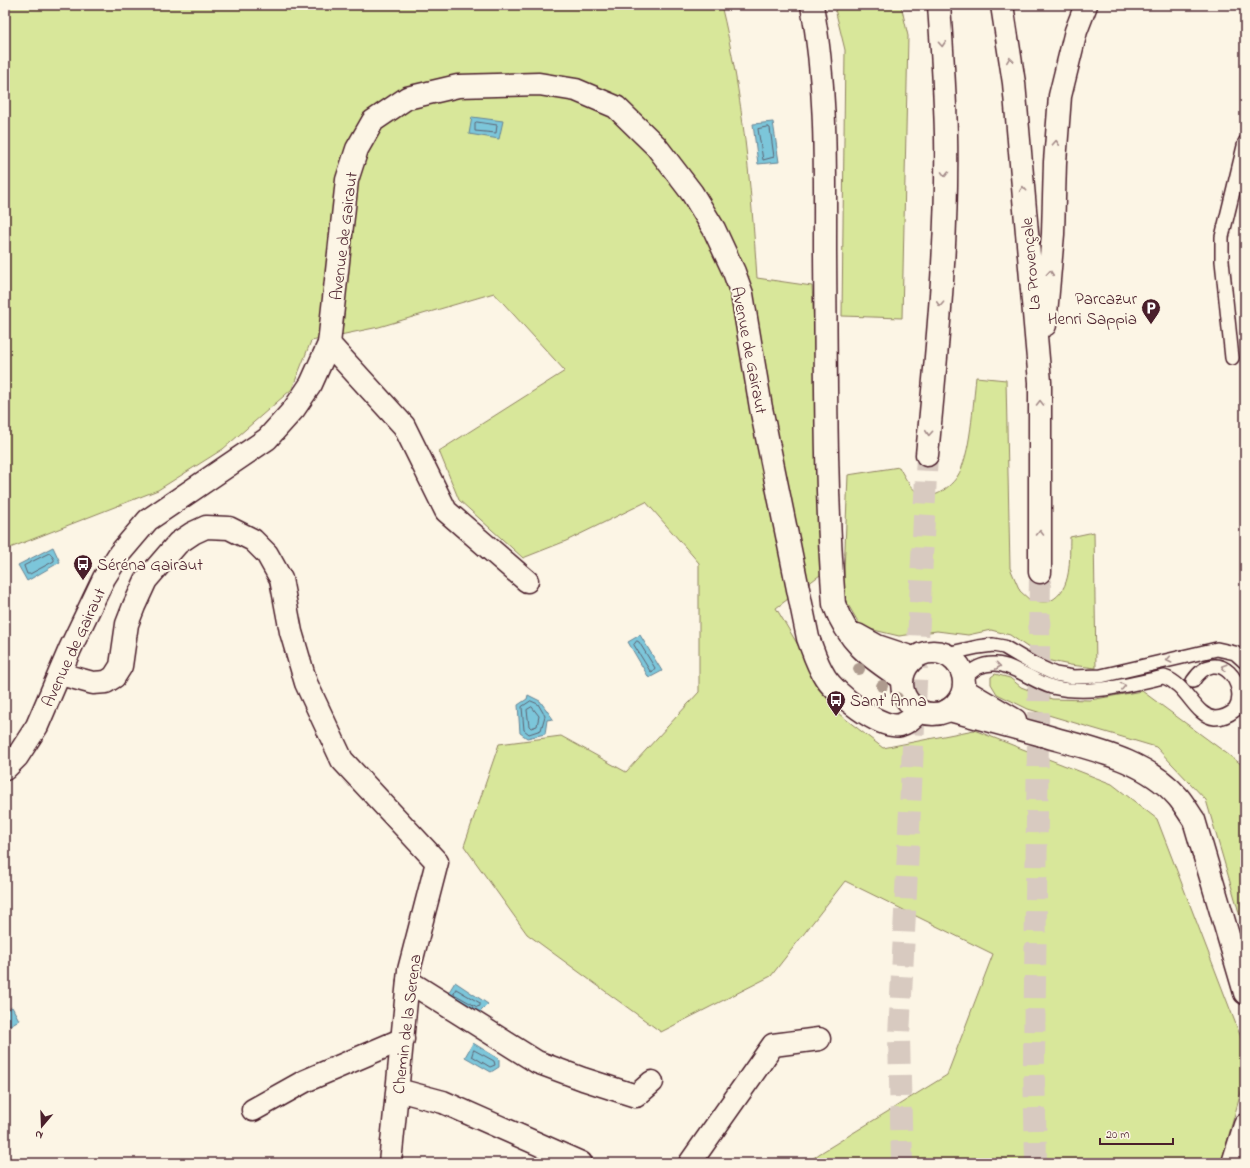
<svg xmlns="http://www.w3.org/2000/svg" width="1250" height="1168" font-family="'Indie Flower',sans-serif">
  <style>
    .green { fill: #d8e79a; stroke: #918362 }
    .water { fill: #7bc6da; stroke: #678394 }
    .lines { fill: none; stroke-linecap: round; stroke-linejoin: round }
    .shore { stroke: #5e6271; stroke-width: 1 }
    .highway-tunnel { stroke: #d8cac0; stroke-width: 22; stroke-dasharray: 22 11; stroke-linecap: butt }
    .lane-casing { stroke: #4a1f2b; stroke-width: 16 }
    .street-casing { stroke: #4a1f2b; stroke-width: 25 }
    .secondary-casing { stroke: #4a1f2b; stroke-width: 25 }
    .highway-casing { stroke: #4a1f2b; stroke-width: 25 }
    .lane { stroke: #fcf5e5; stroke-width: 13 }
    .street { stroke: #fcf5e5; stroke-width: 22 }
    .secondary { stroke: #fcf5e5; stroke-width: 22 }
    .highway { stroke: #fcf5e5; stroke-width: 22 }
    .tree { fill: #ae9b8e }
    .oneway { stroke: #a38a88 }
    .labels { text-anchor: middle; stroke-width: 4; stroke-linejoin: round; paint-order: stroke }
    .street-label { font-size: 17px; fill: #4a1f2b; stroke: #fcf5e5 }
    .poi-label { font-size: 17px; fill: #4a1f2b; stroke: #fcf5e5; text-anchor: start }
  </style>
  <rect width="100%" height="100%" fill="#fcf5e5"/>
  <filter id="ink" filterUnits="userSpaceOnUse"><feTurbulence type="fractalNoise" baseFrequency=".025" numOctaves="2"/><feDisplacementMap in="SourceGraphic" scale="8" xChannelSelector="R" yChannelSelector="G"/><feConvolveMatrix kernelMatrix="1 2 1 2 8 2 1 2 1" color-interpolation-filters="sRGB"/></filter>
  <g filter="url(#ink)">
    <g class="green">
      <path d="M 5,5 L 721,5 C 743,94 751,186 757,278 L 812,286 L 819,424 L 824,572 L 776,608 L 839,714 L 883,748 L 974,730 L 1112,784 L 1157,819 L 1245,1048 L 1245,1078 L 1221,1163 L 807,1163 L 819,1154 L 947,1075 L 993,954 L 845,881 L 771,976 L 661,1032 L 527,934 L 464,846 L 499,744 L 561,736 L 626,772 L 699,692 L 699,563 L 646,502 L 566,541 L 523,558 L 459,500 L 439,451 L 565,371 L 494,293 L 379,327 L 311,341 L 292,389 L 223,449 L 158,490 L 10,548 L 5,551 Z"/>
      <path d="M 834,5 L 901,5 L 908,36 L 902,318 L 842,316 L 845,50 Z"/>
      <path d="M 976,377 L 1006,380 L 1010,568 L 1020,591 L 1031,601 C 1036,601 1045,603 1050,601 C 1073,590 1069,558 1070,537 L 1094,532 L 1096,668 L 1070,665 L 1046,660 L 1010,635 L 991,630 L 968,635 L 937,631 L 899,636 L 861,627 L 843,596 L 848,475 L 899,467 C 907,481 916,502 937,494 C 944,491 953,483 957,477 C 971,456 973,403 976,377 Z"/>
      <path d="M 995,674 L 1010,678 L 1021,687 L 1052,699 L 1090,700 L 1142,691 L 1245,767 L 1245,933 L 1206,800 L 1156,747 L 1028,709 L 997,694 L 991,684 L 991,677 Z"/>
    </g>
    <g class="water">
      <path d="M 472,117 L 503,121 L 499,139 L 469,134 Z"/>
      <path d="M 773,122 L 779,162 L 758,164 L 753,124 Z"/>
      <path d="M 53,547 L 60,562 L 27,581 L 18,565 Z"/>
      <path d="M 640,635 L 662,671 L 649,678 L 628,642 Z"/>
      <path d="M 528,695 L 540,701 L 553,719 L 547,720 L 545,734 L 527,738 L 520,733 L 518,705 L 527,699 Z"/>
      <path d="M 455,982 L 488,1004 L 479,1013 L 447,995 Z"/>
      <path d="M 12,1007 L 19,1020 L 5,1028 L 5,1011 Z"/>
      <path d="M 473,1043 L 499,1059 L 499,1067 L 491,1072 L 465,1057 Z"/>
    </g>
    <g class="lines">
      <g class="shore">
        <path d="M 477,122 L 497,125 L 496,133 L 475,131 L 475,123 Z"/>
        <path d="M 768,127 L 770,128 L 774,157 L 763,160 L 758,129 Z"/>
        <path d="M 50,553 L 54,559 L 54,561 L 30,574 L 27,574 L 24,566 Z"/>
        <path d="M 637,641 L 639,642 L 655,668 L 652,672 L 650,671 L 634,645 Z"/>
        <path d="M 531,701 L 538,704 L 545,716 L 541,730 L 529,734 L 524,730 L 522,707 Z"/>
        <path d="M 532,707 L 539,716 L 537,726 L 531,728 L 529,726 L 527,710 Z"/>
        <path d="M 456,989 L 480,1003 L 480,1006 L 477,1007 L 454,994 Z"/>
        <path d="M 474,1050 L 494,1061 L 495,1065 L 490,1067 L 472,1056 Z"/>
      </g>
      <g class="highway-tunnel">
        <path d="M 902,1163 L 899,1037 L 927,455"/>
        <path d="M 1036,1163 L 1034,1063 L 1040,572"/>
      </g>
      <defs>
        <g id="lane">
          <path d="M 1232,358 L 1222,261 L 1222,237 L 1245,142"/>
          <path d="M 946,654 L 978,647 L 993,645 L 1004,647 L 1033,664 L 1055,674 L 1073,677 L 1101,676 L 1217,649 L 1235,653 L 1245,662"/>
          <path d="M 964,679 C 973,669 982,663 996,664 C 1014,665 1034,682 1052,687 C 1090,696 1127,685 1164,677 C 1188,685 1194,716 1215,718 C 1222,718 1229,715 1235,710 C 1250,686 1218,643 1193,681"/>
        </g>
        <g id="street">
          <path d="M 329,344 L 404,426 L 446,511 L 527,581"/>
          <path d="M 60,674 L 93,683 L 106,682 L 114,677 L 121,666 L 127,624 L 134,606 L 146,580 L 178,543 L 193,533 L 206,527 L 229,528 L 253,540 L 267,554 L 281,579 L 291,632 L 306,683 L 342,760 L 437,862 L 409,970 L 390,1163"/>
          <path d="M 964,690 L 1015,720"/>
          <path d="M 949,710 L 1042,735"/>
          <path d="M 408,981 L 537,1062 L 583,1079 L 636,1096 L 652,1082"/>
          <path d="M 398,1090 L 443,1102 L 581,1163"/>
          <path d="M 253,1110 L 305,1081 L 403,1039"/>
          <path d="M 690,1163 L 773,1045 L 819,1039"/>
        </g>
        <g id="secondary">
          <path d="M 812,5 C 827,87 825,168 825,251 C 826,369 825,487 834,604 C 848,642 869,657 901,678"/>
          <path d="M 857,635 L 877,646 L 913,658"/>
          <circle cx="933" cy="683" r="31"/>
          <path d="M 1042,735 C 1089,749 1144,758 1178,797 C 1184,804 1189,813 1194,820 L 1245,993"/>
          <path d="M 5,769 L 17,757 L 37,726 L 70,649 L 104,578 L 120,553 L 148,520 L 267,439 L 294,409 L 311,384 L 329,344 L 347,180 L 357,149 L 373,121 L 407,98 L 458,86 L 539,84 L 576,90 L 616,107 L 656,146 L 692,193 L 714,229 L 734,272 L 742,294 L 761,408 L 808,638 C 813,651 817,665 825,677 C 835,693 880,730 900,725 C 908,723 913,717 920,711"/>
          <path d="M 1233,1163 L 1245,1125"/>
        </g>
        <g id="highway">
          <path d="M 1002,5 L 1014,83 L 1040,382 L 1040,572"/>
          <path d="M 1045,325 L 1053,234 L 1055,162 L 1060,96 L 1076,31 L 1086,5"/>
          <path d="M 927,455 C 937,349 948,242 946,135 C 945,91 942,48 939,5"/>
        </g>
      </defs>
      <use href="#lane" class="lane-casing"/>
      <use href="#street" class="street-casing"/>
      <use href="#secondary" class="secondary-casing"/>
      <use href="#highway" class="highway-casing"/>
      <use href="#lane" class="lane"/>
      <use href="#street" class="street"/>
      <use href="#secondary" class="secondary"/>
      <use href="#highway" class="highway"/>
    </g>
    <g class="tree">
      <circle cx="859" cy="669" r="6"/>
      <circle cx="882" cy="686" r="6"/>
      <circle cx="897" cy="698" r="6"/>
    </g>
    <defs><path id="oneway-chevron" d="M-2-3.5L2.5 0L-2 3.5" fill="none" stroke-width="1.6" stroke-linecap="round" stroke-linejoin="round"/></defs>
    <g class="oneway">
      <use href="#oneway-chevron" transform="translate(942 44) rotate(86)"/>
      <use href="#oneway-chevron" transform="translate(1010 60) rotate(-98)"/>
      <use href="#oneway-chevron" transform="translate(1056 143) rotate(-87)"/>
      <use href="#oneway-chevron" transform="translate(945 174) rotate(91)"/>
      <use href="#oneway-chevron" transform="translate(1023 189) rotate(-95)"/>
      <use href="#oneway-chevron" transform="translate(1050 273) rotate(-85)"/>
      <use href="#oneway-chevron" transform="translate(940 304) rotate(93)"/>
      <use href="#oneway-chevron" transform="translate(1040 403) rotate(-90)"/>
      <use href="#oneway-chevron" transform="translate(929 433) rotate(95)"/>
      <use href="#oneway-chevron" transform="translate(1040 533) rotate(-90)"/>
      <use href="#oneway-chevron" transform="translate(1169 660) rotate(167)"/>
      <use href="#oneway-chevron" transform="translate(998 666) rotate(7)"/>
      <use href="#oneway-chevron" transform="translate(1224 667) rotate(-164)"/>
      <use href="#oneway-chevron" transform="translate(1123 686) rotate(-12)"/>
    </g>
  </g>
  <defs>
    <symbol id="parking-pin" viewBox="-11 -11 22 30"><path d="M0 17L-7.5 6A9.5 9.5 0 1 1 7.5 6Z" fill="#4a1f2b" stroke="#fcf5e5"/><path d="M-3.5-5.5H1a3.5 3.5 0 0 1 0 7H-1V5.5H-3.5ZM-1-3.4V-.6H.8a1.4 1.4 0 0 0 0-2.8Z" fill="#fff"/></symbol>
    <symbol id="bus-pin" viewBox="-11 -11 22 30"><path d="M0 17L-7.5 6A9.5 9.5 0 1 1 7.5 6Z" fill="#4a1f2b" stroke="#fcf5e5"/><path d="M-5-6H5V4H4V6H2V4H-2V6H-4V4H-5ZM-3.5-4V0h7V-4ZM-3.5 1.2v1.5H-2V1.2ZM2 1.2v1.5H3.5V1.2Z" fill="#fff"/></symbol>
  </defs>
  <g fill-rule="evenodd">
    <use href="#parking-pin" x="1140" y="297" width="22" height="30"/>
    <use href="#bus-pin" x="72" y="553" width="22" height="30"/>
    <use href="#bus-pin" x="825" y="689" width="22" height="30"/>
  </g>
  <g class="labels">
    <g class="street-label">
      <text transform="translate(343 236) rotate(-83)" y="6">Avenue de Gairaut</text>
      <text transform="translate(1030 264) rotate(-95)" y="6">La Provençale</text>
      <text transform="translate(750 350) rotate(79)" y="6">Avenue de Gairaut</text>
      <text transform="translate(73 647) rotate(-65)" y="6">Avenue de Gairaut</text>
      <text transform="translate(406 1024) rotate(-83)" y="6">Chemin de la Serena</text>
    </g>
    <g class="poi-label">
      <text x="1137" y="304" text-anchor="end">Parcazur<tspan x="1137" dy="20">Henri Sappia</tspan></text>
      <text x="97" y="570">Séréna Gairaut</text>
      <text x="850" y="706">Sant' Anna</text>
    </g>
  </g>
  <rect width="1250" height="1168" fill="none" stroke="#fcf5e5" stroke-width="20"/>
  <rect x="10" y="10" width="1230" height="1148" fill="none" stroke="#4a1f2b" stroke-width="1.5" filter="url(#ink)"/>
  <g transform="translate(42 1126) rotate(199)" stroke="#fcf5e5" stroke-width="3" paint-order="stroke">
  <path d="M0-3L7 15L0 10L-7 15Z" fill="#4a1f2b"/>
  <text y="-6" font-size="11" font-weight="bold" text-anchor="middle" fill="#4a1f2b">N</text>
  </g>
  <path d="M1100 1138v6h73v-6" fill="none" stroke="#4a1f2b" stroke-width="2"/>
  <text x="1106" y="1138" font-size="12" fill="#4a1f2b" stroke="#fcf5e5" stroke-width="3" paint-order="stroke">20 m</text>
</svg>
